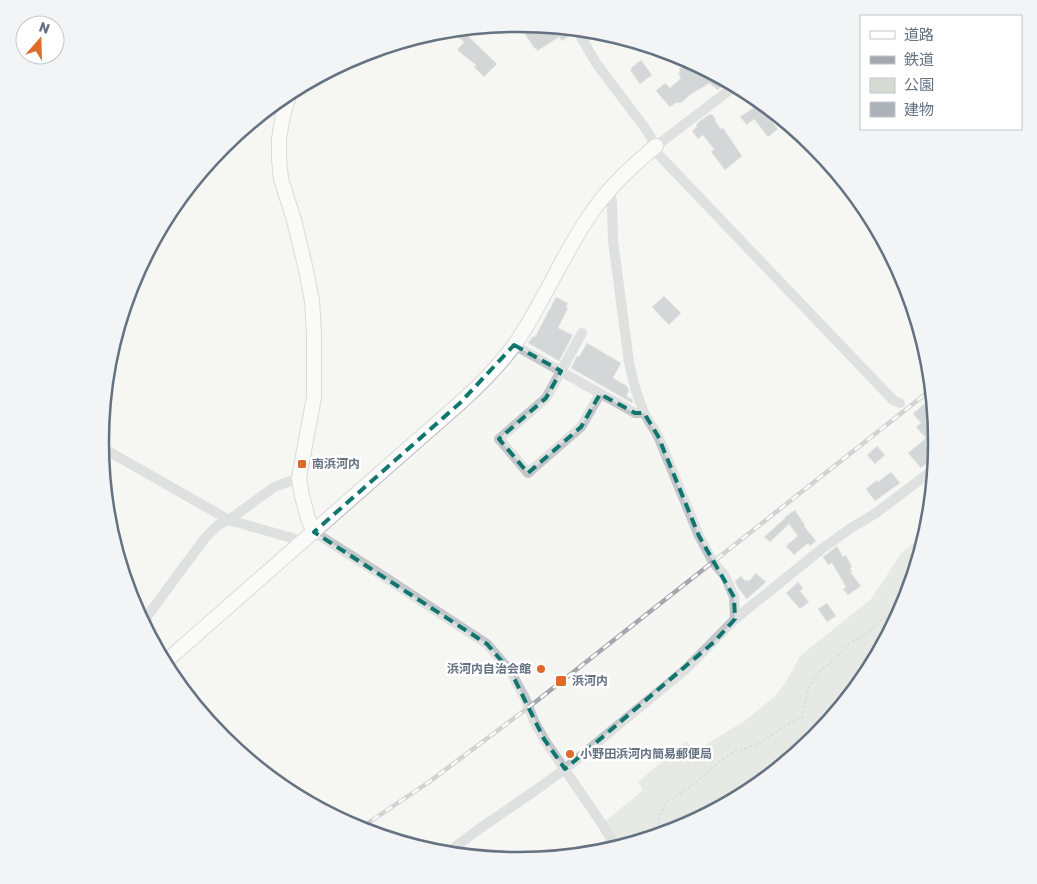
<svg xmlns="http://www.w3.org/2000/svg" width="1037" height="884" font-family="Rubik,'Noto Sans JP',sans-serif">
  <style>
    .green { fill: #d6dcd3 }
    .building { fill: #acb2b8; stroke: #d7d7d5 }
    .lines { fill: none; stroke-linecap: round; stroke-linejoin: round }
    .secondary-casing { stroke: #b6b9be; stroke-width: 16 }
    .path { stroke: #bbbdbf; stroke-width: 2; stroke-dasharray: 2.5 2.5; stroke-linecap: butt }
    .street { stroke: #c3c6ca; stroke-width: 10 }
    .secondary { stroke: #fff; stroke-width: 14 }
    .rail-casing { stroke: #a4a8ae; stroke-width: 4.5 }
    .rail { stroke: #fff; stroke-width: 2.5; stroke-dasharray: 8; stroke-linecap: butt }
    .marked { fill: none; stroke: #0f766e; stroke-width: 4; stroke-dasharray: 10 6; stroke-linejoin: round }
    .poi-dot { fill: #df6a29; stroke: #fff; stroke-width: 2 }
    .labels { text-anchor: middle; stroke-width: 5; stroke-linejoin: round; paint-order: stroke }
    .poi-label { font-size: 12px; font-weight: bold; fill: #657282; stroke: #fff; text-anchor: start }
    .rim { fill: none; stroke: #657282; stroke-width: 2.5 }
  </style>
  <rect width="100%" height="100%" fill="#f5f6f2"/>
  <path class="green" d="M 925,534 L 905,602 L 866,675 L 814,738 L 751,790 L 678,829 L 616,847 L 602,824 L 643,790 L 638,782 L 686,741 L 697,750 L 746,720 L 775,696 L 786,682 L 800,656 L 871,599 L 902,552 Z"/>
  <g class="building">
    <path d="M 518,24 L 538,26 L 542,31 L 548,27 L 570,29 L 570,31 L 567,33 L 569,36 L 562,41 L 559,37 L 537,51 L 536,48 L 535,49 Z"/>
    <path d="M 463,31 L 497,64 L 484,77 L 474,67 L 476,65 L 457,50 L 464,42 L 458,37 Z"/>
    <path d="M 641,60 L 652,75 L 640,84 L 630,70 L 632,68 L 631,68 Z"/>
    <path d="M 691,62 L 722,79 L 725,85 L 717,90 L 714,86 L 713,87 L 710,83 L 691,94 L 681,103 L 680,102 L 678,104 L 677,102 L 670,107 L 656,91 L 665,83 L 670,88 L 681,78 L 678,73 L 680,72 L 679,69 Z"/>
    <path d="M 760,103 L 766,110 L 764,112 L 778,129 L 768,137 L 754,119 L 747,125 L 740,117 Z"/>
    <path d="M 710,114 L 711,115 L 712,114 L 716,120 L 715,121 L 721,129 L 723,128 L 742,156 L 725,170 L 711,152 L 714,149 L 703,135 L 698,139 L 692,131 L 697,127 L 696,125 L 700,121 Z"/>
    <path d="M 664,296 L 681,313 L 669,325 L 652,307 Z"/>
    <path d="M 556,297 L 568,303 L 566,307 L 568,308 L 558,328 L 573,335 L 559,361 L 528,343 L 533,336 L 535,337 Z"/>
    <path d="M 587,343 L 621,363 L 613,378 L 627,386 L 629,391 L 626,396 L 632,399 L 633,402 L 632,403 L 571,368 L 577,356 L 579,357 Z"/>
    <path d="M 925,403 L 934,413 L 937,442 L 935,462 L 933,462 L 931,460 L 921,468 L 908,453 L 926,438 L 916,427 L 921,423 L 913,414 Z"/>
    <path d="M 877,446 L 885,455 L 875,464 L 867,455 Z"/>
    <path d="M 891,472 L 900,483 L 875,501 L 866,489 L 877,480 L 878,482 Z"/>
    <path d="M 795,510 L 805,525 L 804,526 L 816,541 L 810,546 L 808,543 L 794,555 L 786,546 L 798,536 L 789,524 L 770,542 L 764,537 L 785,518 L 785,517 Z"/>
    <path d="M 837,546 L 843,557 L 846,555 L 852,567 L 850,568 L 852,572 L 851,573 L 861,586 L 848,595 L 843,589 L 846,587 L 832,563 L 828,565 L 823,557 Z"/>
    <path d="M 756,573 L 766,582 L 747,599 L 738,588 L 735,581 L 741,576 L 745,581 L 747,580 L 749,581 Z"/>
    <path d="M 798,582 L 803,588 L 800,591 L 809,602 L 800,609 L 786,593 Z"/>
    <path d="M 827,603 L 836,616 L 827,622 L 818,609 Z"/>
  </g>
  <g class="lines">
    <defs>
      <g id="secondary">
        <path d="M 290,92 L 283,115 L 279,139 L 279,158 L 281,179 L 294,220 L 306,270 L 312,301 L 314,334 L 314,397 L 299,478 L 302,496 L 308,518 L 314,532"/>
        <path d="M 164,663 L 460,403 C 480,385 499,366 515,344 C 544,302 563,253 592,212 C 610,186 632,166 656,146"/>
      </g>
    </defs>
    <use href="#secondary" class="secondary-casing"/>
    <path class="path" d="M 657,835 L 659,818 L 663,809 L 667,802 L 685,791 L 724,758 L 735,751 L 746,748 L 762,742 L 787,724 L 795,721 L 802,717 L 809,686 L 817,674 L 842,652 L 849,644 L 868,633 L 892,610 L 906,600"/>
    <g class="street">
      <path d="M 577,30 L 596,63 L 645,128 L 656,146 L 658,154 L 893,400 L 900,403"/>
      <path d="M 656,146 L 735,86"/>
      <path d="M 610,190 L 612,204 L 613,241 L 629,362 L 635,388 L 644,413 L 658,436 L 699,536 L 713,562 L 725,576 L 734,597 L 735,619"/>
      <path d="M 582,333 L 546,398 L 499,439 L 528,473 L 581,427 L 600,394"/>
      <path d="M 514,345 L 635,413 L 644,413"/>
      <path d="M 101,447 L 229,520 L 292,538 L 300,544"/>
      <path d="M 314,532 L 377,572 L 487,644 L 511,672 L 526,700 L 534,721 L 544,739 L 602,824 L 616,847"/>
      <path d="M 144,625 L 148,615 L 205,538 L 218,525 L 229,520 L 274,487 L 299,478"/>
      <path d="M 447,853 L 479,829 L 536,790 L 565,769 L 686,669 L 735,619 L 823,548 L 851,528 L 876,513 L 934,469"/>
    </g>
    <use href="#secondary" class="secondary"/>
    <defs>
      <path id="rail" d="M 359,829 L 429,782 L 529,707 L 932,389"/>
    </defs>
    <use href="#rail" class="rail-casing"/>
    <use href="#rail" class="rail"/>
  </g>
  <path d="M0 0H1037V884H0ZM 514,345 L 561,371 L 546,398 L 499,439 L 528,473 L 581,427 L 600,394 L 635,413 L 644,413 L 658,436 L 699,536 L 734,597 L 735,619 L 714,642 L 565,769 L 544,739 L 511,672 L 487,644 L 314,532 L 460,403 Z" fill="#f5f6f2" fill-opacity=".55" fill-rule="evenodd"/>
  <path class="marked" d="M 514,345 L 561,371 L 546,398 L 499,439 L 528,473 L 581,427 L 600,394 L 635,413 L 644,413 L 658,436 L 699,536 L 734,597 L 735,619 L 714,642 L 565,769 L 544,739 L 511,672 L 487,644 L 314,532 L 460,403 Z"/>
  <g class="poi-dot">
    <rect x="297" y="459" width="10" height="10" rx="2.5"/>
    <circle cx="541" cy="669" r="5"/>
    <rect x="555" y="675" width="12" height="12" rx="2.5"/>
    <circle cx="570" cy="754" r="5"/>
  </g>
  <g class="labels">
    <g class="poi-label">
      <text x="312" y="468">南浜河内</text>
      <text x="531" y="673" text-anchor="end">浜河内自治会館</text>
      <text x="572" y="685">浜河内</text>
      <text x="580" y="758">小野田浜河内簡易郵便局</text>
    </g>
  </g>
  <path d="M0 0H1037V884H0ZM518 32H519A409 409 0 0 1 928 441V443A409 409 0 0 1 519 852H518A409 409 0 0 1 109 443V441A409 409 0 0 1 518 32Z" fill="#f3f4f5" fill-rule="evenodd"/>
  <path class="rim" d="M518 32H519A409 409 0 0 1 928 441V443A409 409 0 0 1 519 852H518A409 409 0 0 1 109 443V441A409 409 0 0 1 518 32Z"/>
  <rect x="860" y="15" width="162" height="115" fill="#ffffff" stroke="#c1c7cd"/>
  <rect x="870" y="31" width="25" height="8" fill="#ffffff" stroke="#c1c7cd"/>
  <text x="904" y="40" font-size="15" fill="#657282">道路</text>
  <rect x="870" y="56" width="25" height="8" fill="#a4a8ae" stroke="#c1c7cd"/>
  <text x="904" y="65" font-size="15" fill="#657282">鉄道</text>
  <rect x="870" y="78" width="25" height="15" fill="#d6dcd3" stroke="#c1c7cd"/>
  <text x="904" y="90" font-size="15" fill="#657282">公園</text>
  <rect x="870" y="102" width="25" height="15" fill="#acb2b8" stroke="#c1c7cd"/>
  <text x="904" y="115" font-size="15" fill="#657282">建物</text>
  <g transform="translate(40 40) rotate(20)"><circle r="24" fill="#ffffff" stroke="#c1c7cd"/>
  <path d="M0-4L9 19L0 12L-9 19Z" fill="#df6a29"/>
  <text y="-8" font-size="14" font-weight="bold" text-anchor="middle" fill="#657282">N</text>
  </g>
</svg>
